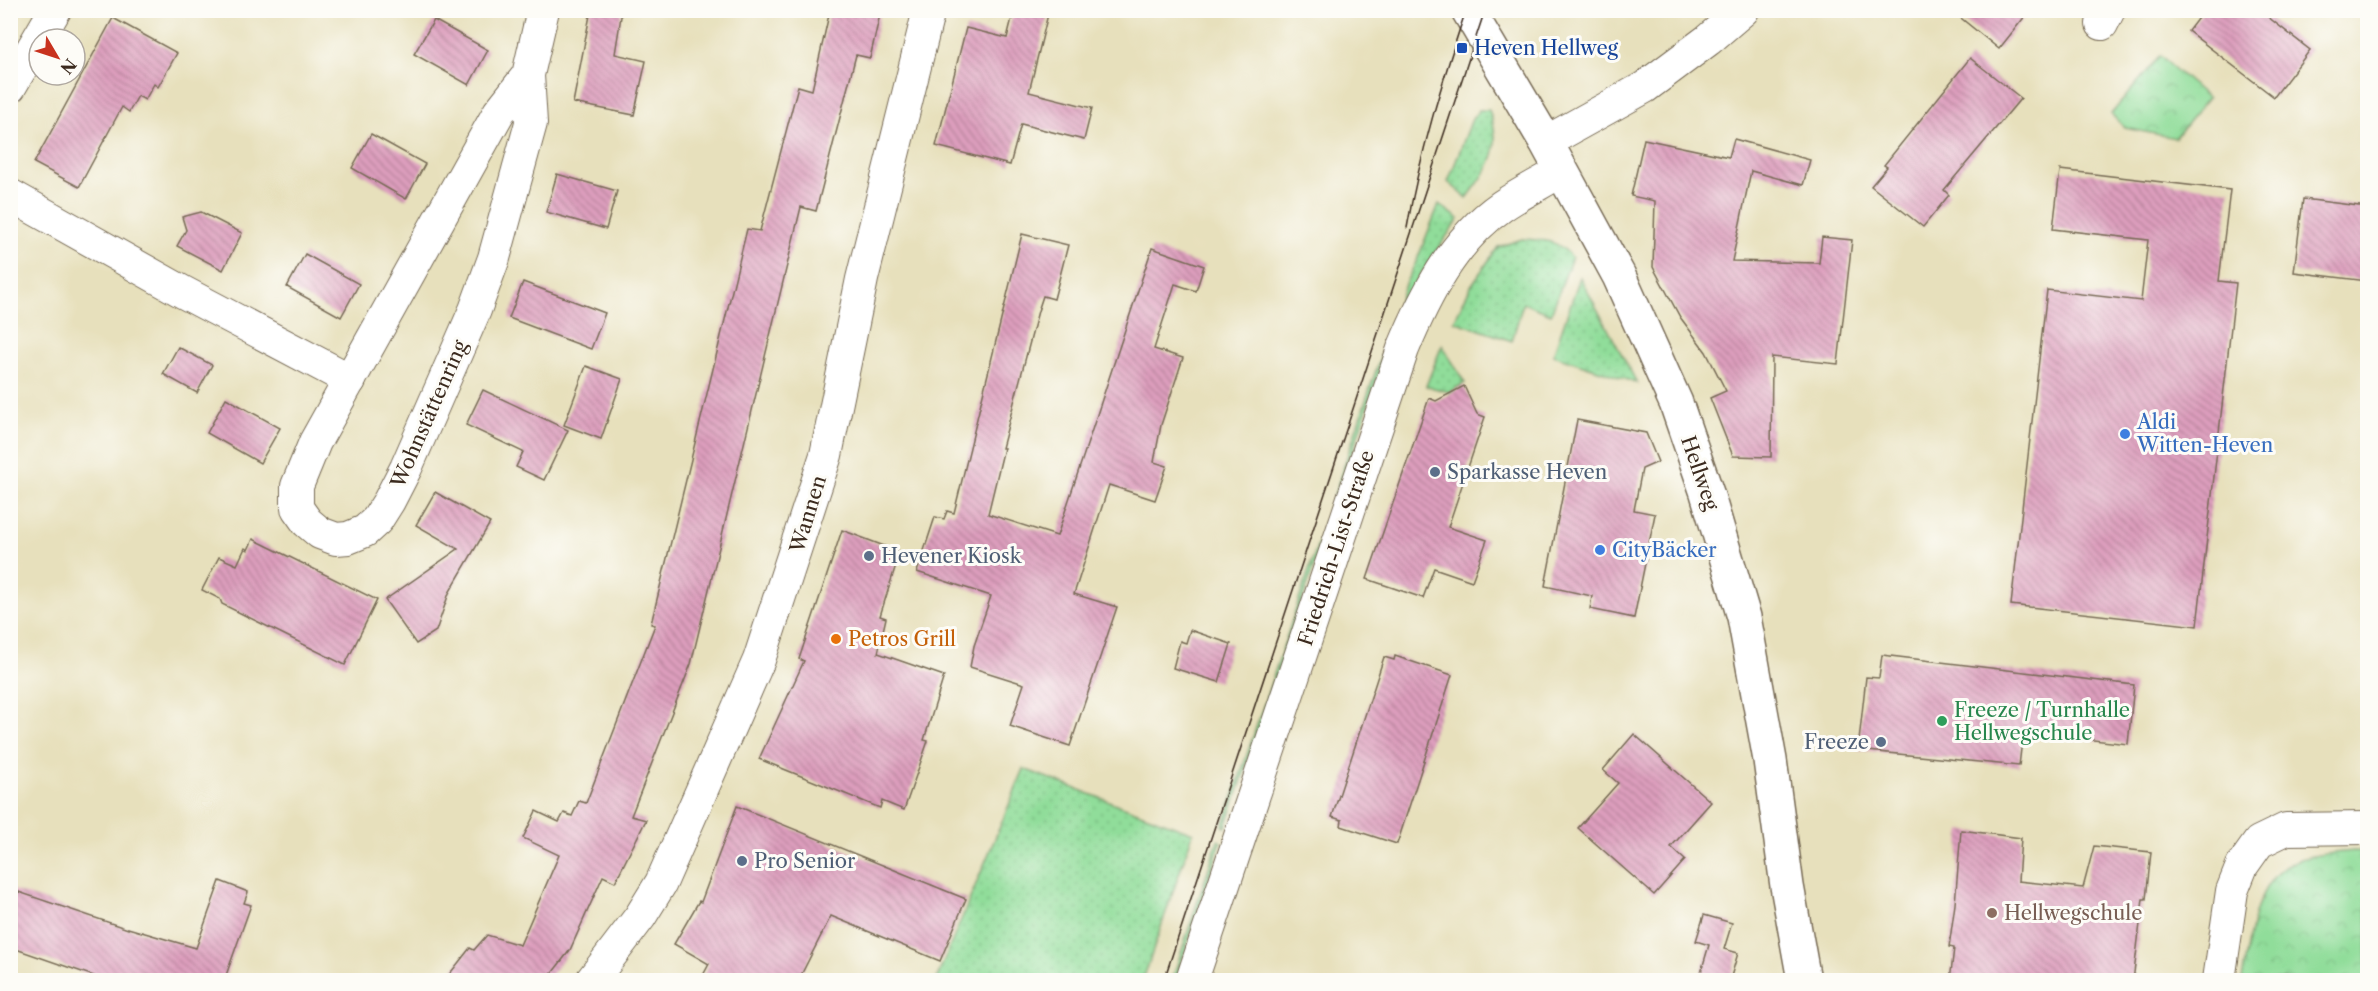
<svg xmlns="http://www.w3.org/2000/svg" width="2378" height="991" font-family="'Libre Caslon Text',serif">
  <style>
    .grass { fill: url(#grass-dots); stroke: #66845c; stroke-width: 1.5 }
    .park { fill: url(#park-crowns); stroke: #66845c; stroke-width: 1.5 }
    .building { fill: url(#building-back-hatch) }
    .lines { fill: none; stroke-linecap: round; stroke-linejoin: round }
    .street-casing { stroke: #776a55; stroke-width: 34 }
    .secondary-casing { stroke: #776a55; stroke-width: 36 }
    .street { stroke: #fff; stroke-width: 32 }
    .secondary { stroke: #fff; stroke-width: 33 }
    .tram { stroke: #3b2a1e; stroke-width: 1.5 }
    .transit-dot { fill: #1a4fb4; stroke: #fdfcf7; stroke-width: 2 }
    .shop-dot { fill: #3f7fe0; stroke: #fdfcf7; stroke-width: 2 }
    .service-dot { fill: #5c6f8a; stroke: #fdfcf7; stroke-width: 2 }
    .food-dot { fill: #e8710a; stroke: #fdfcf7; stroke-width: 2 }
    .leisure-dot { fill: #2e9e5b; stroke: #fdfcf7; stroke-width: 2 }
    .education-dot { fill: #8d6e63; stroke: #fdfcf7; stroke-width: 2 }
    .labels { text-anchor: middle; stroke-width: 6; stroke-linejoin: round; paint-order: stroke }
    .transit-label { font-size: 20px; fill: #164399; stroke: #fdfcf7; text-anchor: start }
    .street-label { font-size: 20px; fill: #3b2a1e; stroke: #fdfcf7 }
    .shop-label { font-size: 20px; fill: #366cbe; stroke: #fdfcf7; text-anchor: start }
    .service-label { font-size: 20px; fill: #4e5e75; stroke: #fdfcf7; text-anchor: start }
    .food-label { font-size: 20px; fill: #c56008; stroke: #fdfcf7; text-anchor: start }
    .leisure-label { font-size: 20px; fill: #27864d; stroke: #fdfcf7; text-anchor: start }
    .education-label { font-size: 20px; fill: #785e54; stroke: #fdfcf7; text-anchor: start }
  </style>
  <defs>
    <pattern id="grass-dots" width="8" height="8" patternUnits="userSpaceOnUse" patternTransform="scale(1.5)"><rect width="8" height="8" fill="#90dd9a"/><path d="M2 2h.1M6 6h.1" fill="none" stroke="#7dbe84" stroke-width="1.8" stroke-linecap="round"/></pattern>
    <pattern id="park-crowns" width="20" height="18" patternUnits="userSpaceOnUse" patternTransform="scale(1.5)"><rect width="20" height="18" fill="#90dd9a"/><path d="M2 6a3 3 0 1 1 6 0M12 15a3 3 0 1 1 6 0" fill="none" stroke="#7dbe84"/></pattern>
    <pattern id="building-back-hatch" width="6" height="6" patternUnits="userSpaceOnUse" patternTransform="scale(1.5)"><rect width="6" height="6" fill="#dd9ebd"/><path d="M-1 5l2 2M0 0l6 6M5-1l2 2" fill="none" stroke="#b48199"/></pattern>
  </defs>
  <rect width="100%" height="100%" fill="#fdfcf7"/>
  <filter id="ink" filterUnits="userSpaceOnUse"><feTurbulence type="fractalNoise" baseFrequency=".0167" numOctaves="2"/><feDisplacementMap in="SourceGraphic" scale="12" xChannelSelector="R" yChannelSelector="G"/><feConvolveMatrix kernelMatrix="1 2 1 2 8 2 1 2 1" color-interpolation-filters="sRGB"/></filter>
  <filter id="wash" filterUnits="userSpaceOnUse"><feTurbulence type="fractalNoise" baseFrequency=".008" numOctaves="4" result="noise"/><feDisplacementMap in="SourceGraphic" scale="24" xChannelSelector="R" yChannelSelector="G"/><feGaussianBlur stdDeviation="1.35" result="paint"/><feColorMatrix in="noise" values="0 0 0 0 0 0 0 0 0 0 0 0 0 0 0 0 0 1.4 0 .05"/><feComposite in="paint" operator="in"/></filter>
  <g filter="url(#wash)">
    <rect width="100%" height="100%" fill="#e7e0bc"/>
    <g class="grass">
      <path d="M 1479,110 L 1489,110 C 1504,149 1490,168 1467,198 L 1448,182 L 1472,119 Z"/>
      <path d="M 1439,204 L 1459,219 C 1436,251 1414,281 1398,317 L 1226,827 L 1223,826 L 1405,284 L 1417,260 Z"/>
      <path d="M 1522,239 C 1545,240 1556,239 1572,257 L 1551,314 L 1523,303 L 1512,341 L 1454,321 L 1471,286 L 1498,247 Z"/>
      <path d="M 1580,277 L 1637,383 L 1553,355 Z"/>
      <path d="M 1442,345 L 1465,383 L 1449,392 L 1426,386 Z"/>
      <path d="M 1024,769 L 1193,833 L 1143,980 L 936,980 Z"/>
      <path d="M 1218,840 L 1221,842 L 1176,980 L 1172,980 Z"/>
    </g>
    <g class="park">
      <path d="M 2160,56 L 2208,98 L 2175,138 L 2125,128 L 2111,114 Z"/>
      <path d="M 2353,851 L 2367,852 L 2367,980 L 2242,980 C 2249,941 2253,876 2298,860 C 2315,854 2335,853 2353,851 Z"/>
    </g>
    <g id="blocks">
      <g class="building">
        <path d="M 591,10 L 622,10 L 615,54 L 646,61 L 634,115 L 573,103 Z"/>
        <path d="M 830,10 L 881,10 L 870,58 L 856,55 L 816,211 L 801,207 L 691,664 L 631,816 L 646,820 L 615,882 L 603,876 L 570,950 L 546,981 L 444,981 L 470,948 L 474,950 L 487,935 L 520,945 L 559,855 L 523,838 L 536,811 L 559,822 L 564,813 L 572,816 L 579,801 L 586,803 L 655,625 L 651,624 L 747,229 L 760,231 L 798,86 L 812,90 Z"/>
        <path d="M 1014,10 L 1049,10 L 1029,92 L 1092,108 L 1084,140 L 1021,124 L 1010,165 L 936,146 L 966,28 L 1007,38 Z"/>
        <path d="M 1951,10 L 2030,10 L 1999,49 Z"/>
        <path d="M 2204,10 L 2259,10 L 2310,50 L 2274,97 L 2188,31 Z"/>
        <path d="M 113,18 L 177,53 L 158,87 L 154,84 L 145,100 L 138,96 L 129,112 L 122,107 L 79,187 L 34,163 Z"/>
        <path d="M 434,20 L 488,50 L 469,85 L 414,54 Z"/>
        <path d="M 1970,58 L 2021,98 L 1944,190 L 1949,195 L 1923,227 L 1871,186 L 1887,167 L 1884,165 Z"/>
        <path d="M 371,134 L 425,164 L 406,199 L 352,168 Z"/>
        <path d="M 1644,139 L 1729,157 L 1734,139 L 1810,160 L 1803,185 L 1751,171 L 1732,261 L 1819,263 L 1822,237 L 1852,240 L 1838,364 L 1772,357 L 1771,457 L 1733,456 L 1710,398 L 1726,391 L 1706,352 L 1680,317 L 1653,267 L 1655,201 L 1631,196 Z"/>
        <path d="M 2060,170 L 2230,190 L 2219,281 L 2236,283 L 2197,626 L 2011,605 L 2047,290 L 2141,301 L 2148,240 L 2053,229 Z"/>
        <path d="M 557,174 L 617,191 L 606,229 L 546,212 Z"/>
        <path d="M 2303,199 L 2367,207 L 2367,281 L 2294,272 Z"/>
        <path d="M 201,212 L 242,233 L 223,270 L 177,246 L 186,230 L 182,217 Z"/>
        <path d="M 1022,234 L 1068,245 L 1054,299 L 1043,296 L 1038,311 L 1002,448 L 1004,448 L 988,514 L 1057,536 L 1152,248 L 1204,266 L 1196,291 L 1175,284 L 1154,349 L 1183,358 L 1161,425 L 1154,462 L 1167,466 L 1155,500 L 1109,485 L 1074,594 L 1117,607 L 1070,746 L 1010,726 L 1024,684 L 970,667 L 974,646 L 991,596 L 917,572 L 935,517 L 944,519 L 947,511 L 954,513 Z"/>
        <path d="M 305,254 L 359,284 L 341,317 L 287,287 Z"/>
        <path d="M 523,282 L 605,313 L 591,349 L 509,318 Z"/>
        <path d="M 178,347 L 212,365 L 197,393 L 163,374 Z"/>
        <path d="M 586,366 L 622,379 L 601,439 L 564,425 Z"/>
        <path d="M 1464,386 L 1477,414 L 1485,417 L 1448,527 L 1487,540 L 1472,581 L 1434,568 L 1423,598 L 1367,579 L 1429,398 L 1436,401 Z"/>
        <path d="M 483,390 L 568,430 L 544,480 L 516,467 L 523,452 L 466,425 Z"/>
        <path d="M 226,398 L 280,428 L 260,463 L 207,433 Z"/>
        <path d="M 1577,420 L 1646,433 L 1658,462 L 1642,469 L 1634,510 L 1655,514 L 1634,618 L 1590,609 L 1592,596 L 1545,586 Z"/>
        <path d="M 435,492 L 490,523 L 449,593 L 436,631 L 416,644 L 385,600 L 458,549 L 416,525 Z"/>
        <path d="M 842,530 L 900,552 L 880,616 L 886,618 L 878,653 L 944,676 L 924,740 L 928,741 L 904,810 L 882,801 L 880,808 L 759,759 L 804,661 L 799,659 Z"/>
        <path d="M 253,539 L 377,600 L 345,665 L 222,604 L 220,599 L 202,590 L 219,557 L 237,565 L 245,548 L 248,550 Z"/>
        <path d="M 1190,630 L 1231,644 L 1219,682 L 1173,668 L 1180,641 L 1186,643 Z"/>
        <path d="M 1882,655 L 2134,685 L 2128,744 L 2023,732 L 2019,766 L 1858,750 L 1866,677 L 1879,678 Z"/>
        <path d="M 1395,656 L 1452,675 L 1397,844 L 1341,826 L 1342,820 L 1332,817 L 1384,657 L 1394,660 Z"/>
        <path d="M 1634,734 L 1711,802 L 1671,847 L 1685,860 L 1654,895 L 1578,828 L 1618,783 L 1603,770 Z"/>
        <path d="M 737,806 L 966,899 L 940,961 L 831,916 L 798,981 L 700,981 L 709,964 L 674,944 L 699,901 L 701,902 Z"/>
        <path d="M 1961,830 L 2021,838 L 2018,881 L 2083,888 L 2094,846 L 2151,852 L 2146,899 L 2143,899 L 2133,981 L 1950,981 L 1954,948 L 1949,947 L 1955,904 Z"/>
        <path d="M 220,881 L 248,892 L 244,903 L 251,905 L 224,981 L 108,981 L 10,947 L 10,889 L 128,929 L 128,928 L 196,948 Z"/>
        <path d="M 1704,915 L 1732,923 L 1724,949 L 1738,953 L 1730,980 L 1701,972 L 1709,945 L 1696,941 Z"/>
      </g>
    </g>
  </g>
  <g filter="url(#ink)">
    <use href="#blocks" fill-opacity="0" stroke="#776a55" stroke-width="1.5"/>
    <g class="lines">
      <defs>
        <g id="street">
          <path d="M 2102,24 L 2109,10"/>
          <path d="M 528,75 L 499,112 L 315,442 L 297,486 L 297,508 L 307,522 L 320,533 L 336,539 L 348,538 L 365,531 L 377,520 L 389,501 L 406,468 L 475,310 L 494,258 L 531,123 L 528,75 L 543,10"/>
          <path d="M 10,87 L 55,10"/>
          <path d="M 1546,142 L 1645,87 L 1708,40 L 1743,10"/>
          <path d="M 10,195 L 183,292 L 350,380"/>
          <path d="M 592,980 L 640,917 L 661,883 L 759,660 L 826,455 L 862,279 L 929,10"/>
          <path d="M 1192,980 L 1403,349 C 1425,296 1453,240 1502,206 C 1521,193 1542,183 1561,171"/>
          <path d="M 2219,980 L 2232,891 L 2242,866 L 2259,842 L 2286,829 L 2368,828"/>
        </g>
        <path id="secondary" d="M 1468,10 L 1546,142 L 1619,276 L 1676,403 L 1707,493 L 1744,617 L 1770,760 L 1787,886 L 1804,980"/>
      </defs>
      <use href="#street" class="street-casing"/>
      <use href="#secondary" class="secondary-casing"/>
      <use href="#street" class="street"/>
      <use href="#secondary" class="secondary"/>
      <g class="tram">
        <path d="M 1407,228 C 1420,153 1442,82 1466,10"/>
        <path d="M 1164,980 L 1485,10"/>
      </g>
    </g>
  </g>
  <rect class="transit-dot" x="1456" y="42" width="12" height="12" rx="3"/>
  <g class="shop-dot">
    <circle cx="2125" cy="434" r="6"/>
    <circle cx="1600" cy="550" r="6"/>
  </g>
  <g class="service-dot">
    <circle cx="1435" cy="472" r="6"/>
    <circle cx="869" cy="556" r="6"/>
    <circle cx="1881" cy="742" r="6"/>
    <circle cx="742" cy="861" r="6"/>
  </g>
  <circle class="food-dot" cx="836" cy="639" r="6"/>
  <circle class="leisure-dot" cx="1942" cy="721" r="6"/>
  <circle class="education-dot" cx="1992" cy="913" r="6"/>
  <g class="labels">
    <g class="transit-label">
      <text x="1474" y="55">Heven Hellweg</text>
    </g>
    <g class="street-label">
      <text transform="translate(429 414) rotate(-66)" y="7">Wohnstättenring</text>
      <text transform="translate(1700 473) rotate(71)" y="7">Hellweg</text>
      <text transform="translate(808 514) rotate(-73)" y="7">Wannen</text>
      <text transform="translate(1336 548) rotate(-72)" y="7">Friedrich-List-Straße</text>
    </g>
    <g class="shop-label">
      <text x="2137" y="429">Aldi<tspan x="2137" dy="23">Witten-Heven</tspan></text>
      <text x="1612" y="557">CityBäcker</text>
    </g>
    <g class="service-label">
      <text x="1447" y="479">Sparkasse Heven</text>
      <text x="881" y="563">Hevener Kiosk</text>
      <text x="1869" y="749" text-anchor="end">Freeze</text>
      <text x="754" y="868">Pro Senior</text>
    </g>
    <g class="food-label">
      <text x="848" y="646">Petros Grill</text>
    </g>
    <g class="leisure-label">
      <text x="1954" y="717">Freeze / Turnhalle<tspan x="1954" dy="23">Hellwegschule</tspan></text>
    </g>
    <g class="education-label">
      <text x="2004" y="920">Hellwegschule</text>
    </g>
  </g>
  <rect width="2378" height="991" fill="none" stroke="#fdfcf7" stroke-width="36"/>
  <g transform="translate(57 57) rotate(129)"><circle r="28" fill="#fdfcf7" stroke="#afa8a0" stroke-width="1.5"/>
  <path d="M0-4.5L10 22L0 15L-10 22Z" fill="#c8321e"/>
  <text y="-9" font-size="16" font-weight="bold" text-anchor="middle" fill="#3b2a1e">N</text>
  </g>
</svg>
